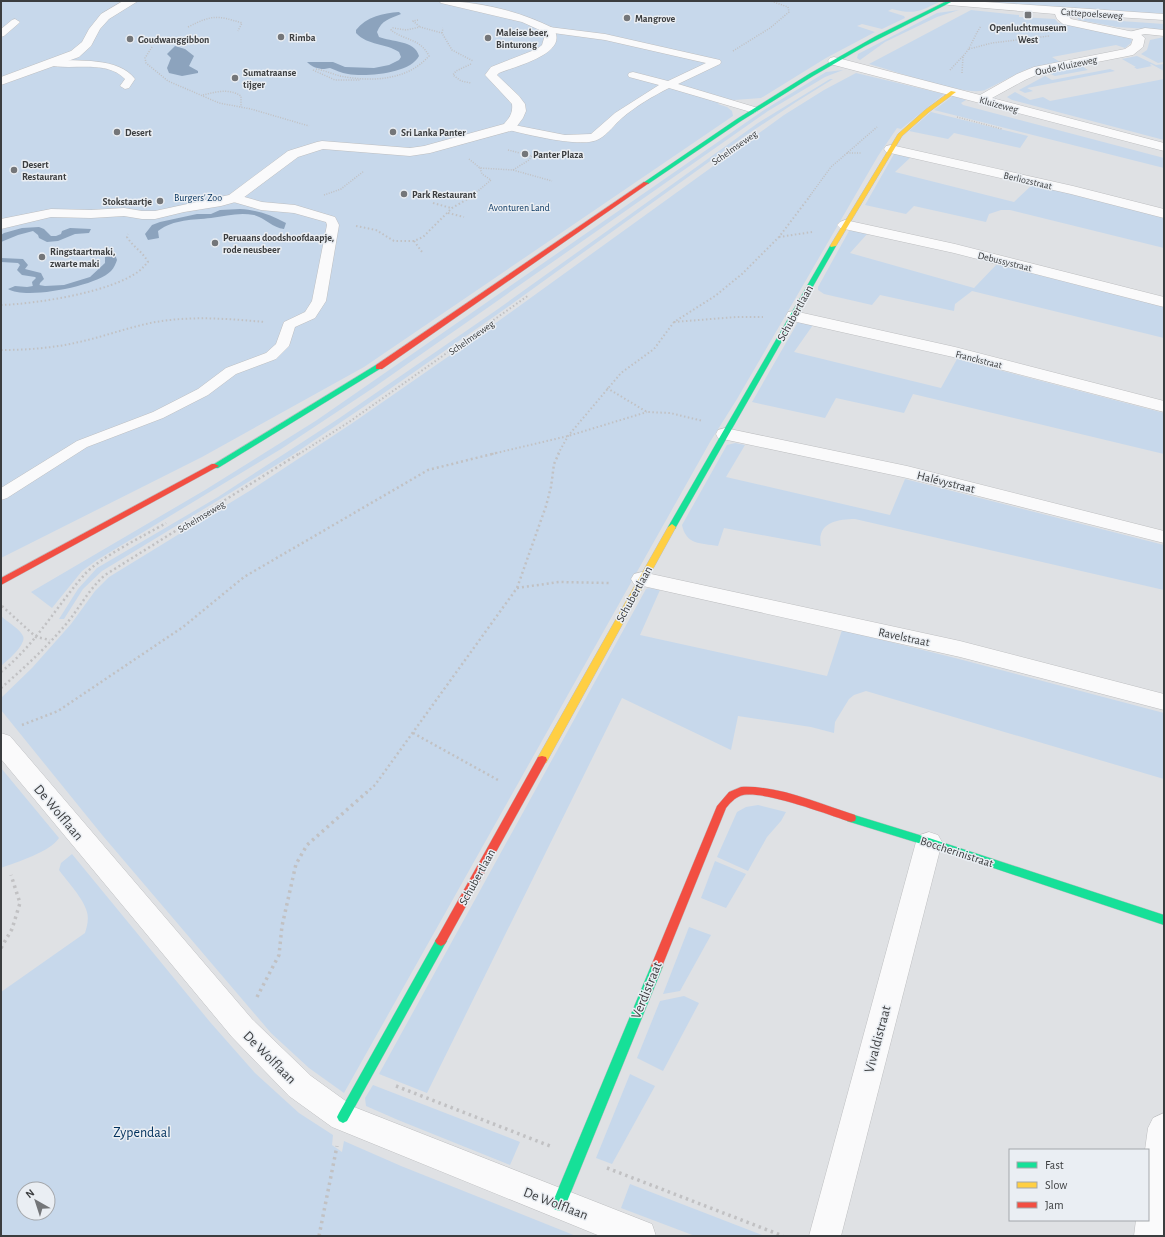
<svg xmlns="http://www.w3.org/2000/svg" width="1165" height="1237" font-family="'Alegreya Sans',sans-serif">
  <style>
    .green { fill: #c7d8eb; fill-rule: evenodd }
    .water { fill: #8ca3bd }
    .lines { fill: none; stroke-linecap: round; stroke-linejoin: round }
    .stream { fill: #8ca3bd; fill-rule: evenodd }
    .lane-casing { stroke: #bebfc1; stroke-width: 1 }
    .street-casing { stroke: #bebfc1; stroke-width: 1 }
    .fast-casing { stroke: #bebfc1; stroke-width: 1 }
    .slow-casing { stroke: #bebfc1; stroke-width: 1 }
    .jam-casing { stroke: #bebfc1; stroke-width: 1 }
    .path-far3 { stroke: #c1c1c3; stroke-width: 1.5; stroke-dasharray: 1 1.5; stroke-linecap: butt }
    .path-far2 { stroke: #c1c1c3; stroke-width: 2; stroke-dasharray: 1.5 2.5; stroke-linecap: butt }
    .path-far1 { stroke: #c1c1c3; stroke-width: 2.5; stroke-dasharray: 2 3; stroke-linecap: butt }
    .path { stroke: #c1c1c3; stroke-width: 3.5; stroke-dasharray: 2.5 4; stroke-linecap: butt }
    .lane { fill: #fafafb; fill-rule: evenodd }
    .street { fill: #fafafb; fill-rule: evenodd }
    .fast { fill: #16e098; fill-rule: evenodd }
    .slow { fill: #ffcf43; fill-rule: evenodd }
    .jam { fill: #f24e42; fill-rule: evenodd }
    .poi-dot { fill: #747679; stroke: #eaeef3; stroke-width: 1.5 }
    .labels { text-anchor: middle; stroke-width: 3; stroke-linejoin: round; paint-order: stroke }
    .far-street-label { font-size: 10px; fill: #3b3d3f; stroke: #eaeef3 }
    .far-poi-label { font-size: 10px; font-weight: bold; fill: #3b3d3f; stroke: #eaeef3; text-anchor: start }
    .far-park-label { font-size: 10px; fill: #00305c; stroke: #eaeef3 }
    .street-label { font-size: 12px; fill: #3b3d3f; stroke: #eaeef3 }
    .near-street-label { font-size: 14px; fill: #3b3d3f; stroke: #eaeef3 }
    .near-park-label { font-size: 14px; fill: #00305c; stroke: #eaeef3 }
  </style>
  <rect width="100%" height="100%" fill="#dfe1e4"/>
  <g class="green">
    <path d="M 1,1 L 941,1 C 920,11 916,15 892,9 L 888,11 L 904,16 L 905,18 L 882,29 L 862,24 L 857,26 L 875,32 L 826,58 L 761,98 L 734,100 L 724,99 L 718,104 L 727,107 L 732,111 L 733,116 L 364,367 L 202,457 L 1,558 Z"/>
    <path d="M 989,1 L 1164,1 L 1164,14 L 992,4 Z"/>
    <path d="M 959,10 L 937,17 L 885,42 L 860,60 L 857,58 L 858,54 L 937,13 Z"/>
    <path d="M 971,10 L 1019,15 L 1019,17 L 1055,19 L 1058,23 L 1063,24 C 1077,27 1126,32 1132,40 L 1131,43 L 1125,48 L 1116,45 L 1052,57 L 1060,62 L 1025,70 L 985,90 C 966,97 892,70 869,64 Z"/>
    <path d="M 1077,18 L 1164,24 L 1164,30 L 1117,27 L 1079,20 Z"/>
    <path d="M 1164,37 L 1164,62 L 1158,63 L 1141,54 L 1147,50 L 1150,40 Z"/>
    <path d="M 1137,56 L 1156,65 L 1164,64 L 1164,71 L 1151,64 L 1150,65 L 1152,66 L 1137,69 L 1134,67 L 1136,67 L 1122,59 Z"/>
    <path d="M 1080,65 L 1088,70 L 1055,76 L 1046,72 Z"/>
    <path d="M 1110,69 L 1115,71 L 1027,88 L 1033,91 L 1025,93 L 1019,90 L 1045,76 L 1052,80 Z"/>
    <path d="M 843,70 L 825,77 L 768,111 L 373,388 L 281,449 L 97,560 L 82,571 L 52,608 L 31,592 L 205,490 L 317,420 L 764,110 L 826,72 Z"/>
    <path d="M 856,73 L 944,94 L 901,129 L 897,128 L 878,156 L 737,399 L 710,442 L 344,1093 L 309,1068 L 271,1033 L 103,836 L 1,710 L 1,698 L 32,668 L 71,624 L 95,591 L 109,577 L 251,490 L 351,424 L 475,338 L 784,115 L 824,90 Z"/>
    <path d="M 830,79 L 833,79 L 796,102 L 745,136 L 502,311 L 384,393 L 291,456 L 102,571 L 83,589 L 64,619 L 59,619 L 78,589 L 97,568 L 218,497 L 338,419 L 498,309 L 758,123 Z"/>
    <path d="M 1164,79 L 1164,140 L 1012,100 L 1007,97 L 1015,92 L 1030,100 L 1043,97 L 1050,101 Z"/>
    <path d="M 953,96 L 966,100 L 961,103 L 963,105 L 1164,158 L 1164,168 L 934,110 Z"/>
    <path d="M 931,112 L 1028,136 L 1020,148 L 954,133 L 948,139 L 909,131 Z"/>
    <path d="M 897,153 L 912,156 L 895,172 L 1014,202 L 1033,184 L 1164,218 L 1164,248 L 1010,210 L 1001,210 L 989,214 L 986,222 L 914,206 L 906,214 L 865,205 L 894,154 Z"/>
    <path d="M 849,231 L 855,231 L 868,233 L 850,253 L 974,288 L 997,264 L 1164,307 L 1164,338 L 972,291 L 955,304 L 954,311 L 880,295 L 872,305 L 824,294 L 818,290 L 818,287 Z"/>
    <path d="M 798,322 L 813,325 L 794,352 L 941,388 L 957,359 L 1164,413 L 1164,454 L 913,394 L 904,413 L 836,398 L 825,418 L 752,402 Z"/>
    <path d="M 735,443 L 745,445 L 726,477 L 890,515 L 905,479 L 1164,545 L 1164,590 L 855,519 C 837,519 816,523 821,546 L 724,528 L 718,546 C 701,543 686,545 682,525 L 727,445 Z"/>
    <path d="M 649,588 L 660,590 L 640,635 L 827,676 L 842,630 L 955,658 L 1164,713 L 1164,779 L 866,691 L 854,695 L 849,699 L 835,722 L 834,733 L 811,727 L 738,716 L 731,750 L 622,698 L 427,1093 L 379,1074 L 646,589 Z"/>
    <path d="M 1,616 C 7,622 19,628 23,636 C 27,644 7,661 1,666 Z"/>
    <path d="M 1,768 L 59,838 C 50,852 17,862 1,868 Z"/>
    <path d="M 758,805 L 786,812 L 781,821 L 767,837 L 748,871 L 717,857 L 737,812 L 746,807 Z"/>
    <path d="M 72,854 L 210,1022 L 255,1073 L 299,1113 L 333,1135 L 332,1145 L 342,1152 L 344,1141 L 401,1166 L 576,1236 L 1,1236 L 1,992 L 85,933 C 87,927 89,919 87,912 C 84,899 67,881 59,870 L 61,863 ZM 24,1189 L 48,1189 L 48,1213 L 24,1213 Z"/>
    <path d="M 715,861 L 746,874 L 726,908 L 701,898 Z"/>
    <path d="M 689,927 L 711,935 L 680,991 L 663,994 Z"/>
    <path d="M 684,996 L 699,1003 L 663,1071 L 637,1058 L 660,1001 Z"/>
    <path d="M 630,1074 L 655,1086 L 612,1164 L 596,1158 Z"/>
    <path d="M 373,1085 L 520,1142 L 510,1165 L 398,1120 L 366,1106 L 365,1098 Z"/>
    <path d="M 630,1184 L 762,1235 L 762,1236 L 695,1236 L 621,1208 Z"/>
  </g>
  <g class="water">
    <path d="M 399,12 L 401,14 C 389,19 382,20 377,32 L 379,37 C 391,42 415,40 419,56 C 410,74 365,77 348,74 C 341,73 336,70 330,68 C 327,68 327,69 324,69 C 318,69 312,67 307,62 L 333,62 L 345,67 L 374,68 L 389,65 L 399,60 L 401,57 L 399,52 C 386,43 368,46 356,33 L 356,30 C 366,17 383,13 399,12 Z"/>
    <path d="M 175,46 L 185,49 L 194,56 L 189,66 L 198,71 L 198,73 L 182,76 L 169,73 L 167,68 L 171,58 L 167,54 Z"/>
    <path d="M 240,209 C 258,210 271,215 286,223 L 284,229 C 273,228 265,218 254,215 C 239,212 226,216 211,218 C 193,220 174,219 158,231 L 159,238 L 148,240 L 145,234 L 152,225 L 160,222 L 197,214 L 211,214 L 220,210 Z"/>
    <path d="M 39,227 L 44,229 L 51,236 L 56,236 L 61,234 L 62,231 L 70,228 L 91,229 L 89,233 L 75,234 L 58,241 L 47,242 L 39,238 L 38,235 L 33,231 L 18,235 L 1,242 L 1,235 L 4,233 L 22,228 Z"/>
    <path d="M 115,254 L 117,260 C 116,263 114,268 111,271 C 97,286 26,300 8,289 L 15,286 L 27,287 L 39,285 L 45,286 L 64,285 L 90,277 L 105,263 L 105,257 Z"/>
  </g>
  <g class="lines">
    <path class="stream" d="M 1,258 L 23,259 L 28,265 L 25,269 L 41,273 L 44,279 L 40,283 L 39,287 L 33,287 L 32,282 L 36,278 L 35,277 L 22,275 L 17,270 L 20,265 L 18,263 L 1,262 Z"/>
    <defs>
      <g id="lane">
        <path d="M 15,19 L 20,22 L 18,24 L 4,36 L 1,37 L 1,29 L 12,20 Z"/>
        <path d="M 549,27 L 605,34 L 720,60 L 721,62 L 720,64 L 678,84 L 758,108 L 759,110 L 754,113 L 669,88 C 653,96 636,106 622,118 C 615,124 608,134 599,139 C 583,149 525,134 505,129 L 504,127 L 509,124 L 565,135 L 591,134 L 615,113 L 659,85 L 629,77 L 628,75 L 629,73 L 633,72 L 668,81 L 706,63 L 605,40 L 546,32 L 544,30 L 546,28 Z"/>
        <path d="M 1145,28 L 1164,30 L 1164,36 L 1145,34 L 1132,37 L 1127,34 L 1129,32 Z"/>
        <path d="M 52,60 C 77,61 119,57 135,79 L 129,88 L 125,89 L 120,86 L 125,79 C 106,59 72,71 48,65 L 47,63 L 48,61 Z"/>
        <path d="M 234,194 L 262,202 L 295,205 L 335,217 L 339,225 L 326,301 L 315,318 L 295,327 L 289,346 L 276,359 L 236,374 L 208,395 L 163,418 L 87,447 L 7,498 L 1,500 L 1,488 L 77,441 L 153,412 L 198,389 L 226,368 L 266,353 L 276,344 L 284,322 L 305,312 L 312,301 L 327,225 L 326,222 L 294,213 L 261,210 L 230,201 L 228,198 L 230,195 Z"/>
      </g>
      <g id="street">
        <path d="M 123,1 L 138,1 L 109,19 L 100,29 L 91,46 L 79,57 L 1,85 L 1,77 L 71,51 L 82,42 L 89,29 L 101,14 Z"/>
        <path d="M 439,1 C 478,1 519,11 553,28 C 571,53 516,66 499,73 L 497,75 L 519,96 L 525,104 L 526,111 L 523,118 L 514,130 L 430,153 L 410,156 L 323,149 L 298,157 L 239,201 L 221,206 L 184,212 L 155,219 L 142,219 L 124,216 L 91,218 L 51,217 L 1,229 L 1,219 L 51,209 L 91,210 L 124,208 L 142,211 L 155,211 L 229,195 L 288,151 L 317,142 L 322,141 L 410,148 L 424,146 L 504,124 C 510,117 513,113 512,104 L 485,75 L 491,67 L 537,49 L 542,45 L 545,35 L 544,32 L 522,22 L 441,3 Z"/>
        <path d="M 944,1 L 970,1 L 1164,14 L 1164,20 L 1067,14 L 1071,19 L 1139,33 L 1145,38 L 1143,47 L 1133,55 L 1041,73 L 1025,80 L 992,98 L 1164,143 L 1164,151 L 830,64 L 828,61 L 830,58 L 834,57 L 980,95 L 1017,74 L 1034,67 L 1125,49 L 1131,45 L 1133,39 L 1063,24 L 1057,19 L 1055,14 L 949,5 L 945,4 Z"/>
        <path d="M 891,145 L 1073,186 L 1164,209 L 1164,218 L 1071,194 L 886,152 L 884,149 L 886,146 Z"/>
        <path d="M 845,220 L 955,244 L 1164,297 L 1164,307 L 954,253 L 840,228 L 837,225 L 840,222 Z"/>
        <path d="M 794,311 L 955,347 L 1164,401 L 1164,412 L 953,357 L 788,320 L 786,316 L 788,312 Z"/>
        <path d="M 725,428 L 907,466 L 1164,531 L 1164,543 L 907,478 L 718,438 L 716,434 L 718,430 Z"/>
        <path d="M 642,572 L 960,641 L 1164,694 L 1164,710 L 960,657 L 634,584 L 631,579 L 634,574 Z"/>
        <path d="M 1,733 L 10,736 L 252,1019 L 311,1076 L 354,1107 L 652,1224 L 656,1236 L 600,1236 L 332,1127 L 289,1096 L 232,1037 L 1,759 Z"/>
        <path d="M 929,832 L 938,835 L 942,842 L 841,1236 L 809,1236 L 916,842 L 920,835 Z"/>
        <path d="M 1164,1113 L 1164,1236 L 1134,1236 L 1136,1220 L 1148,1220 L 1148,1150 L 1145,1150 L 1148,1128 L 1153,1118 Z"/>
      </g>
      <g id="fast">
        <path d="M 947,1 L 953,1 L 865,46 L 813,76 L 741,121 L 648,184 L 643,183 L 737,119 L 809,74 L 876,36 Z"/>
        <path d="M 833,244 L 836,246 L 676,527 L 675,529 L 669,529 L 668,527 L 830,246 Z"/>
        <path d="M 376,365 L 382,365 L 383,367 L 218,468 L 215,468 L 211,466 Z"/>
        <path d="M 851,814 L 929,838 L 1164,915 L 1164,925 L 928,846 L 847,821 L 846,818 L 847,815 Z"/>
        <path d="M 441,936 L 445,938 L 447,941 L 445,944 L 347,1121 L 343,1123 L 339,1121 L 337,1117 L 339,1113 L 437,938 Z"/>
        <path d="M 657,961 L 661,963 L 663,966 L 564,1209 L 559,1211 L 554,1209 L 552,1204 L 651,966 L 653,963 Z"/>
      </g>
      <g id="slow">
        <path d="M 951,91 L 956,92 L 929,112 L 902,136 L 836,246 L 831,247 L 830,246 L 898,134 L 925,110 Z"/>
        <path d="M 672,524 L 676,527 L 546,763 L 538,763 L 537,760 L 538,757 L 668,527 Z"/>
      </g>
      <g id="jam">
        <path d="M 644,182 L 649,183 L 382,369 L 376,369 L 376,365 Z"/>
        <path d="M 212,464 L 215,464 L 219,466 L 1,585 L 1,578 Z"/>
        <path d="M 542,756 L 546,757 L 547,760 L 445,944 L 441,946 L 437,944 L 435,941 L 437,938 L 538,757 Z"/>
        <path d="M 741,787 C 778,785 820,804 855,815 L 856,818 L 855,821 L 851,822 C 829,815 759,788 740,796 C 735,798 730,803 726,808 L 661,969 L 657,971 L 653,969 L 651,966 L 717,806 L 729,792 Z"/>
      </g>
    </defs>
    <use href="#lane" class="lane-casing"/>
    <use href="#street" class="street-casing"/>
    <use href="#fast" class="fast-casing"/>
    <use href="#slow" class="slow-casing"/>
    <use href="#jam" class="jam-casing"/>
    <g class="path-far3">
      <path d="M 418,20 L 413,21 L 420,27"/>
      <path d="M 188,27 C 212,15 216,15 242,23 L 238,31"/>
      <path d="M 442,33 L 443,28"/>
      <path d="M 152,47 L 145,58 L 146,63 L 168,81 L 219,103 L 251,109 L 309,126"/>
      <path d="M 969,49 L 992,43 L 1049,36"/>
      <path d="M 733,51 L 770,28 L 789,12 L 788,7 L 771,1"/>
      <path d="M 471,64 L 456,71 L 453,75 L 461,81 L 471,83"/>
      <path d="M 316,69 C 324,70 332,74 340,76 C 371,82 407,81 429,56 C 420,38 405,41 391,30 L 393,28 L 406,30 L 420,27 L 442,33 L 452,50 L 473,61"/>
      <path d="M 313,70 L 335,80 L 360,80"/>
      <path d="M 950,70 L 963,56"/>
      <path d="M 962,73 L 963,56 C 971,48 974,36 981,26"/>
      <path d="M 203,95 C 216,92 229,88 241,96 L 241,107"/>
      <path d="M 957,117 L 1002,129"/>
      <path d="M 508,150 L 532,156 L 529,160 L 513,170"/>
      <path d="M 847,153 L 862,153"/>
      <path d="M 469,159 L 480,168 L 513,170 L 552,181"/>
      <path d="M 324,195 L 341,189 L 364,171"/>
      <path d="M 471,197 L 491,180 L 482,174 L 480,168"/>
      <path d="M 809,197 L 831,167 L 877,127"/>
    </g>
    <g class="path-far2">
      <path d="M 433,203 L 451,208"/>
      <path d="M 448,213 L 464,217"/>
      <path d="M 356,226 L 376,230 L 394,241 L 414,241 L 423,237 L 452,208 L 473,196"/>
      <path d="M 779,237 L 812,232"/>
      <path d="M 414,241 L 422,252"/>
      <path d="M 1,305 C 36,304 112,292 139,271 C 143,268 145,265 148,262 C 143,252 133,247 127,237 L 128,234"/>
      <path d="M 674,322 L 736,317 L 763,317"/>
      <path d="M 1,350 C 27,350 54,348 79,342 C 107,336 134,325 162,321 C 196,316 231,319 265,322"/>
      <path d="M 607,388 L 647,412 L 670,413 L 703,421"/>
      <path d="M 299,454 L 349,422 L 529,295"/>
      <path d="M 492,454 L 568,436 L 647,412"/>
      <path d="M 558,454 L 568,436 L 621,373 L 654,349 L 674,322 L 715,296 L 742,274 L 779,237 L 810,196"/>
    </g>
    <g class="path-far1">
      <path d="M 517,588 L 559,582 L 609,583"/>
      <path d="M 2,606 L 36,637 L 50,640"/>
      <path d="M 1,672 C 35,645 56,607 84,575 C 100,557 144,536 166,523"/>
      <path d="M 1,688 C 24,668 47,647 67,623 C 80,607 89,589 105,575 L 300,453"/>
      <path d="M 22,725 L 58,711 L 183,627 L 244,577 L 428,470 L 496,453"/>
      <path d="M 413,733 L 498,780"/>
      <path d="M 366,793 L 375,785 L 517,588 L 546,506 L 551,487 L 554,464 L 559,453"/>
    </g>
    <g class="path">
      <path d="M 1,948 L 12,929 L 20,903 L 11,875"/>
      <path d="M 257,997 L 279,955 L 282,926 L 296,864 L 307,845 L 367,792"/>
      <path d="M 396,1086 L 550,1146"/>
      <path d="M 607,1168 L 783,1236"/>
      <path d="M 319,1236 L 337,1146"/>
    </g>
    <use href="#lane" class="lane"/>
    <use href="#street" class="street"/>
    <use href="#fast" class="fast"/>
    <use href="#slow" class="slow"/>
    <use href="#jam" class="jam"/>
  </g>
  <g class="poi-dot">
    <rect x="1024" y="11" width="8" height="8" rx="2"/>
    <circle cx="627" cy="18" r="4"/>
    <circle cx="281" cy="37" r="4"/>
    <circle cx="488" cy="38" r="4"/>
    <circle cx="130" cy="39" r="4"/>
    <circle cx="235" cy="78" r="4"/>
    <circle cx="117" cy="132" r="4"/>
    <circle cx="393" cy="132" r="4"/>
    <circle cx="525" cy="154" r="4"/>
    <circle cx="14" cy="170" r="4"/>
    <circle cx="404" cy="194" r="4"/>
    <circle cx="160" cy="201" r="4"/>
    <circle cx="215" cy="243" r="4"/>
    <circle cx="42" cy="257" r="4"/>
  </g>
  <g class="labels">
    <g class="far-street-label">
      <text transform="translate(1092 13) rotate(4)" y="4">Cattepoelseweg</text>
      <text transform="translate(1066 65) rotate(-12)" y="4">Oude Kluizeweg</text>
      <text transform="translate(999 104) rotate(15)" y="4">Kluizeweg</text>
      <text transform="translate(734 147) rotate(-35)" y="4">Schelmseweg</text>
      <text transform="translate(1028 180) rotate(13)" y="4">Berliozstraat</text>
      <text transform="translate(1005 261) rotate(14)" y="4">Debussystraat</text>
      <text transform="translate(471 337) rotate(-35)" y="4">Schelmseweg</text>
      <text transform="translate(979 359) rotate(14)" y="4">Franckstraat</text>
      <text transform="translate(201 516) rotate(-31)" y="4">Schelmseweg</text>
    </g>
    <g class="far-poi-label">
      <text x="635" y="22">Mangrove</text>
      <text x="1028" y="31" text-anchor="middle">Openluchtmuseum<tspan x="1028" dy="12">West</tspan></text>
      <text x="496" y="36">Maleise beer,<tspan x="496" dy="12">Binturong</tspan></text>
      <text x="289" y="41">Rimba</text>
      <text x="138" y="43">Goudwanggibbon</text>
      <text x="243" y="76">Sumatraanse<tspan x="243" dy="12">tijger</tspan></text>
      <text x="125" y="136">Desert</text>
      <text x="401" y="136">Sri Lanka Panter</text>
      <text x="533" y="158">Panter Plaza</text>
      <text x="22" y="168">Desert<tspan x="22" dy="12">Restaurant</tspan></text>
      <text x="412" y="198">Park Restaurant</text>
      <text x="152" y="205" text-anchor="end">Stokstaartje</text>
      <text x="223" y="241">Peruaans doodshoofdaapje,<tspan x="223" dy="12">rode neusbeer</tspan></text>
      <text x="50" y="255">Ringstaartmaki,<tspan x="50" dy="12">zwarte maki</tspan></text>
    </g>
    <g class="far-park-label">
      <text x="198" y="201">Burgers' Zoo</text>
      <text x="519" y="211">Avonturen Land</text>
    </g>
    <g class="street-label">
      <text transform="translate(795 313) rotate(-61)" y="4">Schubertlaan</text>
      <text transform="translate(946 482) rotate(14)" y="4">Halévystraat</text>
      <text transform="translate(634 594) rotate(-61)" y="4">Schubertlaan</text>
      <text transform="translate(904 637) rotate(12)" y="4">Ravelstraat</text>
      <text transform="translate(957 852) rotate(18)" y="4">Boccherinistraat</text>
      <text transform="translate(477 877) rotate(-61)" y="4">Schubertlaan</text>
    </g>
    <g class="near-street-label">
      <text transform="translate(59 812) rotate(50)" y="5">De Wolflaan</text>
      <text transform="translate(646 990) rotate(-68)" y="5">Verdistraat</text>
      <text transform="translate(877 1039) rotate(-75)" y="5">Vivaldistraat</text>
      <text transform="translate(270 1057) rotate(45)" y="5">De Wolflaan</text>
      <text transform="translate(556 1203) rotate(21)" y="5">De Wolflaan</text>
    </g>
    <g class="near-park-label">
      <text x="142" y="1137">Zypendaal</text>
    </g>
  </g>
  <rect width="1165" height="1237" fill="none" stroke="#3b3d3f" stroke-width="4"/>
  <rect x="1009" y="1149" width="140" height="72" fill="#eaeef3" stroke="#a4a7ab"/>
  <rect x="1017" y="1162" width="20" height="6" fill="#16e098" stroke="#a4a7ab"/>
  <text x="1045" y="1169" font-size="12" fill="#3b3d3f">Fast</text>
  <rect x="1017" y="1182" width="20" height="6" fill="#ffcf43" stroke="#a4a7ab"/>
  <text x="1045" y="1189" font-size="12" fill="#3b3d3f">Slow</text>
  <rect x="1017" y="1202" width="20" height="6" fill="#f24e42" stroke="#a4a7ab"/>
  <text x="1045" y="1209" font-size="12" fill="#3b3d3f">Jam</text>
  <g transform="translate(36 1201) rotate(321)"><circle r="19" fill="#eaeef3" stroke="#a4a7ab"/>
  <path d="M0-3L7 15L0 10L-7 15Z" fill="#747679"/>
  <text y="-6" font-size="11" font-weight="bold" text-anchor="middle" fill="#3b3d3f">N</text>
  </g>
</svg>
